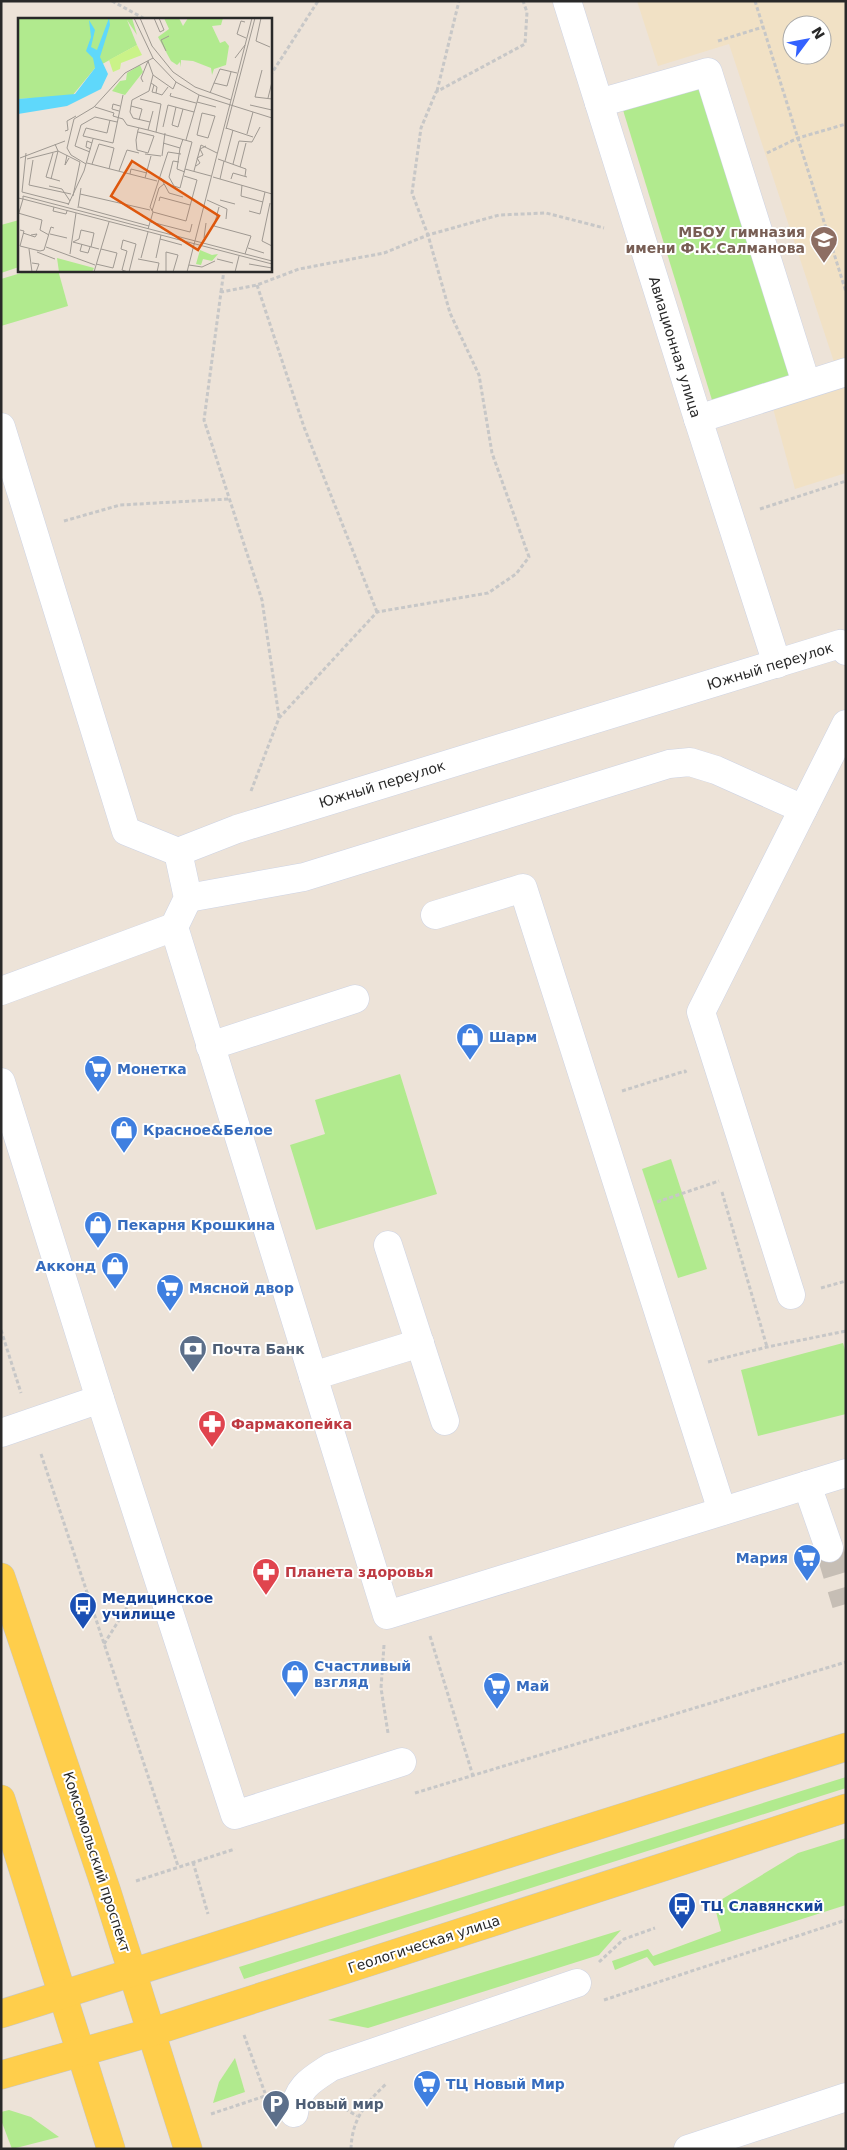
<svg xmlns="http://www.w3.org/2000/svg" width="847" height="2150" font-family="'DejaVu Sans',sans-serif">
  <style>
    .education { fill: #f1e1c5; fill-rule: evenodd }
    .green { fill: #b1ea8e }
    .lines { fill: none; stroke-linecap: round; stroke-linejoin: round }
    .minor-tunnel { stroke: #c6beb5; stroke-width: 28; stroke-dasharray: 28 14; stroke-linecap: butt }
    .minor-casing { stroke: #cdd3e4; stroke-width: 29 }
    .major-casing { stroke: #c7c7c7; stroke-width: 29 }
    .path { stroke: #c7c7c7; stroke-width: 3; stroke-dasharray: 4 2.5; stroke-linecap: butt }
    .minor { stroke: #fff; stroke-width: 28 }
    .major { stroke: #ffce4b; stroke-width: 28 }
    .labels { text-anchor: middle; stroke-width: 4; stroke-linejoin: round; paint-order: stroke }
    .education-label { font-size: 14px; font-weight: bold; fill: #785e54; stroke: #fff; text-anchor: end }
    .street-label { font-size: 14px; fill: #292929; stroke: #fff }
    .shop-label { font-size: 14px; font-weight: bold; fill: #366cbe; stroke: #fff; text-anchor: start }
    .service-label { font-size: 14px; font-weight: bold; fill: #4e5e75; stroke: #fff; text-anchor: start }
    .health-label { font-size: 14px; font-weight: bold; fill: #be3a42; stroke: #fff; text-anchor: start }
    .transit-label { font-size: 14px; font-weight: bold; fill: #164399; stroke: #fff; text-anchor: start }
    .inset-road { fill: none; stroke: #9f9992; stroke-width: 1 }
    .view { fill: #de570d; fill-opacity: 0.15; stroke: #de570d; stroke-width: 2.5 }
    .inset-edge { fill: none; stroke: #292929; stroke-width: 2.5 }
  </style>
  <rect width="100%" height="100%" fill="#ede3d8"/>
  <path class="education" d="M 637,1 L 846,1 L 846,473 L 795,489 L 774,412 L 773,408 L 838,374 L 729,44 L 658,66 ZM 792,25 L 822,25 L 822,55 L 792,55 Z"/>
  <g class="green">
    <path d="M 708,72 L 806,383 L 716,413 L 619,97 Z"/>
    <path d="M 19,220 L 19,267 L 1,273 L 1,225 Z"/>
    <path d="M 31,270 L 58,270 L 68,306 L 1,326 L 1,279 Z"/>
    <path d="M 400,1074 L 437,1194 L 316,1230 L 290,1145 L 325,1134 L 315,1100 Z"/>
    <path d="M 671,1159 L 707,1269 L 678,1278 L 642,1169 Z"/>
    <path d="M 843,1343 L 846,1353 L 846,1414 L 758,1436 L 741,1370 Z"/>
    <path d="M 846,1777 L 846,1788 L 244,1979 L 239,1967 Z"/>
    <path d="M 846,1838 L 846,1905 L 654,1966 L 647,1957 L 615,1970 L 612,1961 L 648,1949 L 653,1956 L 721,1931 L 714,1904 L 798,1853 Z"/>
    <path d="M 621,1930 L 599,1955 L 368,2028 L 328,2020 Z"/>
    <path d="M 235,2058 L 245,2092 L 213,2103 L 219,2082 Z"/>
    <path d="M 9,2110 L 31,2117 L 59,2137 L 12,2149 L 1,2120 L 1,2112 Z"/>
  </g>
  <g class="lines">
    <path class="minor-tunnel" d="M 829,1548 L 846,1604"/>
    <defs>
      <g id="minor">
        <path d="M 567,1 L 698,419 L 777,664"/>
        <path d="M 599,103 L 708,72 L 806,383"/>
        <path d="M 698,419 L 846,372"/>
        <path d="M 1,427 L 126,831 L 178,852"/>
        <path d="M 178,852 L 237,829 L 840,644 L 846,651"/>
        <path d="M 188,898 L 304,877 L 669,764 L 690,762 L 716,770 L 803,809"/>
        <path d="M 435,915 L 523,888 L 722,1511"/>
        <path d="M 174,927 L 387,1615 L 846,1473"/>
        <path d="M 1,991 L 174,927 L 188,898 L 178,852"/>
        <path d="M 210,1046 L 355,999"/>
        <path d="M 1,1082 L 100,1399 L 235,1815 L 402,1762"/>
        <path d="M 388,1245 L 445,1421"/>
        <path d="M 791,1295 L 701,1012 L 846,724"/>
        <path d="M 313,1376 L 420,1343"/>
        <path d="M 1,1433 L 100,1399"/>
        <path d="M 807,1485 L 829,1548"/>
        <path d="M 294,2113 C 297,2087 311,2080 331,2067 L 577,1983"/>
        <path d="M 688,2149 L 846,2097"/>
      </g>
      <g id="major">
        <path d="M 1,1577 L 107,1892 L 188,2149"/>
        <path d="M 1,1799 L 111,2149"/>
        <path d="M 1,2014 L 846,1747"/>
        <path d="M 1,2075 L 152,2032 L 846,1808"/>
      </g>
    </defs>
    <use href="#minor" class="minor-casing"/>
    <use href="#major" class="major-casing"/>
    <g class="path">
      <path d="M 112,1 L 145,19"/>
      <path d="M 755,1 L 846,292"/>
      <path d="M 718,41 L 763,27"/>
      <path d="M 270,76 L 318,1"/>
      <path d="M 437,91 L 459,1"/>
      <path d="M 767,153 L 798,138 L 846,124"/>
      <path d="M 257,285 L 304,427 L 377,612"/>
      <path d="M 221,292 L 224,270"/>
      <path d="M 760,509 L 846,481"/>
      <path d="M 64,521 L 120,505 L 229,499"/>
      <path d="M 279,717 L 262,600 L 204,420 L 221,292 L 257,285 L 299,269 L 384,253 L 428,235 L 499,215 L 546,213 L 604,228"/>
      <path d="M 251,791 L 279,718 L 377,612 L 488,593 L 516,574 L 529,557 L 492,453 L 479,375 L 450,313 L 428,235 L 412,193 L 421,128 L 436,92 L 525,44 L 527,12 L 523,1"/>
      <path d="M 622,1091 L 685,1071 L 686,1073"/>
      <path d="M 722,1192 L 767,1347"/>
      <path d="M 657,1202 L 719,1181"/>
      <path d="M 821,1288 L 846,1281"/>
      <path d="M 1,1330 L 21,1393"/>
      <path d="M 708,1362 L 767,1347 L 846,1331"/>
      <path d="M 41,1454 L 178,1866"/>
      <path d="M 430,1636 L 473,1776"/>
      <path d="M 104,1644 L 131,1601"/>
      <path d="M 384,1645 L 381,1688 L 388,1733"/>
      <path d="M 415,1793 L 846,1662"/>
      <path d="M 193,1862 L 208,1914"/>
      <path d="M 136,1881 L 235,1849"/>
      <path d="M 599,1962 L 624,1939 L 655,1928"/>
      <path d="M 604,2000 L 846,1920"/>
      <path d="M 244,2035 L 265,2093"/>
      <path d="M 334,2102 L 357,2116"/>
      <path d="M 211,2114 L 265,2096"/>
      <path d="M 351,2149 C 352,2118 366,2103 387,2083"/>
    </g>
    <use href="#minor" class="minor"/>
    <use href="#major" class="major"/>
  </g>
  <defs>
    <symbol id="school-pin" viewBox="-11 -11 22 30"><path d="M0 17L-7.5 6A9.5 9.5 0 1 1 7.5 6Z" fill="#8d6e63" stroke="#fff"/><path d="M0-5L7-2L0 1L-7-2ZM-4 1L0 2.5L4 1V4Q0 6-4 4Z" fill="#fff"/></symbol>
    <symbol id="shop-pin" viewBox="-11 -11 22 30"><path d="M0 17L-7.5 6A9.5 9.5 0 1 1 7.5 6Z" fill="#3f7fe0" stroke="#fff"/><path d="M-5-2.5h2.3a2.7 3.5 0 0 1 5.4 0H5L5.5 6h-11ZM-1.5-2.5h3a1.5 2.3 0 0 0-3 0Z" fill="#fff"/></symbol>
    <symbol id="supermarket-pin" viewBox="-11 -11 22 30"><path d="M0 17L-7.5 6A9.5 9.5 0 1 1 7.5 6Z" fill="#3f7fe0" stroke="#fff"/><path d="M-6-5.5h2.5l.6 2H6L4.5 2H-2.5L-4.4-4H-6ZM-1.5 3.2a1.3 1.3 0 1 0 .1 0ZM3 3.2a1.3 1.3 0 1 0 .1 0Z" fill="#fff"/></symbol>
    <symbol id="bank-pin" viewBox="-11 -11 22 30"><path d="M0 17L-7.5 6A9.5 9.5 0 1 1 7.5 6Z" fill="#5c6f8a" stroke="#fff"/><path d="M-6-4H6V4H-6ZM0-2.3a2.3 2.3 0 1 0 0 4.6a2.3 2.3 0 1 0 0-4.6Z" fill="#fff"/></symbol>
    <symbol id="pharmacy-pin" viewBox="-11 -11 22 30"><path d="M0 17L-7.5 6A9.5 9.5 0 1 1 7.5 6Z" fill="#e0444e" stroke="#fff"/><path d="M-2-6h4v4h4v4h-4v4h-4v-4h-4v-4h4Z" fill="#fff"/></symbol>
    <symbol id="bus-pin" viewBox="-11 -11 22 30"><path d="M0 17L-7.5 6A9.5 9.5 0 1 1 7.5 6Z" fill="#1a4fb4" stroke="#fff"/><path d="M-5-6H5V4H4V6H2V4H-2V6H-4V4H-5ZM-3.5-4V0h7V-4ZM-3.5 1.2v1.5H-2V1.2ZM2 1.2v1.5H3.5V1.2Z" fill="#fff"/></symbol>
    <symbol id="parking-pin" viewBox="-11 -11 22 30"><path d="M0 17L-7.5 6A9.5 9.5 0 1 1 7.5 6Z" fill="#5c6f8a" stroke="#fff"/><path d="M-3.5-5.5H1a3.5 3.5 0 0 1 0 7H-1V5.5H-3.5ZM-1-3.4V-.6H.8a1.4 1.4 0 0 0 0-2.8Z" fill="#fff"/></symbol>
  </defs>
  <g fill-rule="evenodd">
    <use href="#school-pin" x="808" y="224" width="32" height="43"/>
    <use href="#shop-pin" x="454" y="1021" width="32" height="43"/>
    <use href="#supermarket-pin" x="82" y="1053" width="32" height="43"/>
    <use href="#shop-pin" x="108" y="1114" width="32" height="43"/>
    <use href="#shop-pin" x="82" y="1209" width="32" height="43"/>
    <use href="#shop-pin" x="99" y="1250" width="32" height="43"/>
    <use href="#supermarket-pin" x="154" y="1272" width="32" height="43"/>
    <use href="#bank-pin" x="177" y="1333" width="32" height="43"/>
    <use href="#pharmacy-pin" x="196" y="1408" width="32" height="43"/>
    <use href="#supermarket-pin" x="791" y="1542" width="32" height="43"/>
    <use href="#pharmacy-pin" x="250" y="1556" width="32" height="43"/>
    <use href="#bus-pin" x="67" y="1590" width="32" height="43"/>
    <use href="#shop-pin" x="279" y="1658" width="32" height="43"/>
    <use href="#supermarket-pin" x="481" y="1670" width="32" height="43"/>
    <use href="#bus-pin" x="666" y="1890" width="32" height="43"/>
    <use href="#supermarket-pin" x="411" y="2068" width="32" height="43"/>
    <use href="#parking-pin" x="260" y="2088" width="32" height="43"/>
  </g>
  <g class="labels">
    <g class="education-label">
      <text x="805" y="237">МБОУ гимназия<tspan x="805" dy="16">имени Ф.К.Салманова</tspan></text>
    </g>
    <g class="street-label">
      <text transform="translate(675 347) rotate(73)" y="5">Авиационная улица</text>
      <text transform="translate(770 666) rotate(-17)" y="5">Южный переулок</text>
      <text transform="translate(382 784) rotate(-17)" y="5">Южный переулок</text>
      <text transform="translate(97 1862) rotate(72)" y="5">Комсомольский проспект</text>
      <text transform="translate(424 1944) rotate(-18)" y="5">Геологическая улица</text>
    </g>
    <g class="shop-label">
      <text x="489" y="1042">Шарм</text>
      <text x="117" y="1074">Монетка</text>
      <text x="143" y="1135">Красное&amp;Белое</text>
      <text x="117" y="1230">Пекарня Крошкина</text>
      <text x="96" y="1271" text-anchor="end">Акконд</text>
      <text x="189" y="1293">Мясной двор</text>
      <text x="788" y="1563" text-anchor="end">Мария</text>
      <text x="314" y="1671">Счастливый<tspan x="314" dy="16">взгляд</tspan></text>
      <text x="516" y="1691">Май</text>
      <text x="446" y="2089">ТЦ Новый Мир</text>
    </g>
    <g class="service-label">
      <text x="212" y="1354">Почта Банк</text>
      <text x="295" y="2109">Новый мир</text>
    </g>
    <g class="health-label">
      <text x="231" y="1429">Фармакопейка</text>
      <text x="285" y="1577">Планета здоровья</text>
    </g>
    <g class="transit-label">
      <text x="102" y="1603">Медицинское<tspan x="102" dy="16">училище</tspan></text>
      <text x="701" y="1911">ТЦ Славянский</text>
    </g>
  </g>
  <g transform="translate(18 18)">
    <rect width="254" height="254" fill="#ede3d8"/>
    <path d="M 0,0 L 114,0 L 119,17 L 109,2 L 119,27 L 77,50 L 54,78 L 0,81 ZM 146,0 L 161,0 L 165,8 L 170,0 L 205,0 L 203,7 L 194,8 L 202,25 L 207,23 L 211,28 L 208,47 L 196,51 L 194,57 L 193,50 L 175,43 L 163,42 L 163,49 L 162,44 L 159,47 L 153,43 L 140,19 L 151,11 ZM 122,47 L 125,54 L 107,77 L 94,73 L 102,63 L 108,62 L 109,55 ZM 182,232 L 194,237 L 200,236 L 194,243 L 185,241 L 183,247 L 178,246 ZM 39,240 L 76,250 L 74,254 L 41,254 Z" fill="#b1ea8e"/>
    <path d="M 119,27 L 124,37 L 103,45 L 102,51 L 95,54 L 91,42 Z" fill="#caf388"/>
    <path d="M 91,0 L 92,7 L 82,39 L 90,56 L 83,71 L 49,88 L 0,96 L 0,81 L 57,76 L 77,50 L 75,40 L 68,33 L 73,19 L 71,2 L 77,12 L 73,29 L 79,32 Z" fill="#5fd8fb"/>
    <path class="inset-road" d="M 116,0 L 135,40 L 158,64 L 181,77 L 254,100M 122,0 L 134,28 L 155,54 L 177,69 L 213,82M 136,0 L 142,14 L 146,12 L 141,0M 243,0 L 238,23 L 252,29M 227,4 L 223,3 L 219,16 L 228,20M 148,33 L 143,22 L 151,18M 217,40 L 227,27M 130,43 L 135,57 L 131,73 L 114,82 L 112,94 L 115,100 L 132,104M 244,52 L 237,79 L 254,81M 135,57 L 155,71 L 158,64M 125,64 L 123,60 L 130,43M 133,65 L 139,69 L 138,75 L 134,74 L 136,67M 196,65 L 202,51 L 219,55M 138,75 L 144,77 L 150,69M 153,75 L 152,78 L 178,85M 192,75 L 196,65 L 209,68 L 213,54M 250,80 L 254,64M 122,81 L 143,86 L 138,114M 179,84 L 198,89M 232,87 L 254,92M 113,88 L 124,91 L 121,102M 77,89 L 96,95 L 95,98M 158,89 L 154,107 L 160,109 L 165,91M 101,93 L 94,91 L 95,86 L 102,88M 184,95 L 197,98 L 190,120 L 179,117 ZM 95,98 L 105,101 L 109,107 L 130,112 L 135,93M 92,102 L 89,115 L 68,110 L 65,118 L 95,125 L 105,77M 145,109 L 150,87 L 176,94M 208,110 L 235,119M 208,111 L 237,0M 130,112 L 174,124 L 162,170 L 156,168 L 151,159 L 155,143 L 161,144M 47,113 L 50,112 L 49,103 L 58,98M 120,114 L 136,118 L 130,135 L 119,132 L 118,122 L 120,112 L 121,110M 229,116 L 235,94M 168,122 L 181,77M 145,125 L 162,130 L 165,121M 81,126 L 96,130 L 91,151M 162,130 L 159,151 L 167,154M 73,131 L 68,129 L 69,123 L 74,125M 72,134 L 57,128 L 63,107 L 77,99 L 99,104M 8,135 L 4,174 L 51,186M 35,135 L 28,159 L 42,163M 127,136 L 143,138M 49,137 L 47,147 L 51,140M 144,138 L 147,115M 2,140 L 47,123M 9,141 L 40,133 L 62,144 L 55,178M 200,141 L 228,151 L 227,158M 15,142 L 11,167 L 53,176M 207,143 L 215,112M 69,145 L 139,163M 68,146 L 53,137 L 49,130 L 56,101 L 76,89 L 107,55 L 135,40M 74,146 L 81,126M 215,146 L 221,123 L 234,124 L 242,109M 178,148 L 182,145 L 179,140 L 185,137 L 182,131 L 188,128M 222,149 L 228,125M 167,151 L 193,158M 101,153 L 109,132 L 121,135M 176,153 L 183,127 L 199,135M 112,156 L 113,151 L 129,155M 195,159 L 254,176M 127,160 L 133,138M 143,160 L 151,175 L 165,179M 33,161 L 40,133 L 37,126M 202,161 L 206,143M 213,161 L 215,155 L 229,159M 224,167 L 223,178 L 245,184M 31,168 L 44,171 L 52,183M 62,176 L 132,192M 0,180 L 5,181 L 0,198M 189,182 L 209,191 L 208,201M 202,182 L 217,186M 141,183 L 142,179 L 172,187M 252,185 L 244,223 L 254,228M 50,187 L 66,153 L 75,121M 36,189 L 35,193 L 48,196 L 49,193M 61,189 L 131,208M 201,189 L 196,208 L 233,218M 60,190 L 63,170M 134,193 L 141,170 L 146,166M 231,193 L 242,196 L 247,174M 135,194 L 168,203 L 179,162 L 166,158M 0,195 L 24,202 L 22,212 L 31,217M 133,204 L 172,214 L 174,206M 130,211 L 135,194 L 132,189 L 150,134 L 163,136M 2,212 L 6,213 L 2,228 L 22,233 L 26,232 L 33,209 L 36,210M 5,215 L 17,219 L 19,216 L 13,217M 32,216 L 49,220M 186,220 L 188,205M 142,221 L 164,227M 55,224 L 61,221 L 63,212 L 76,215 L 73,229M 55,224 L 81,231M 64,226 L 62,233 L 70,235 L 72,229M 28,229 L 77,247M 230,230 L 246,235M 11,231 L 14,254M 19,234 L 37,241M 52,236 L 58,195M 227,236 L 233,218M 123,240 L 130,214M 138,240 L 143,217M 120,241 L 141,245 L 139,254M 199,241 L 215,245M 254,243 L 5,178 L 5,181 L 254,246M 14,245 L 21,246 L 18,254M 78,246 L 95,250 L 99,235 L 83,231M 231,246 L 254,250M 171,247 L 184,249 L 197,243M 76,254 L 91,204M 110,254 L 104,252 L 109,233 L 103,231 L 105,222 L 118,226 L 111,254M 148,254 L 148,234 L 160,237 L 155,254M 169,254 L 234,0M 217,254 L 221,238"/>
    <path class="view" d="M 114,143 L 201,198 L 180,232 L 93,178 Z"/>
    <rect width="254" height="254" class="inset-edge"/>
  </g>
  <rect width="847" height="2150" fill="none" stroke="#292929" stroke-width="5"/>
  <g transform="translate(807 40) rotate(58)"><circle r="24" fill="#ffffff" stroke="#a9a9a9"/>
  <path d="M0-4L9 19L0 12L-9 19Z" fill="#3361ff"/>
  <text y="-8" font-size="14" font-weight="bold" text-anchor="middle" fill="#292929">N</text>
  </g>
</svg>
